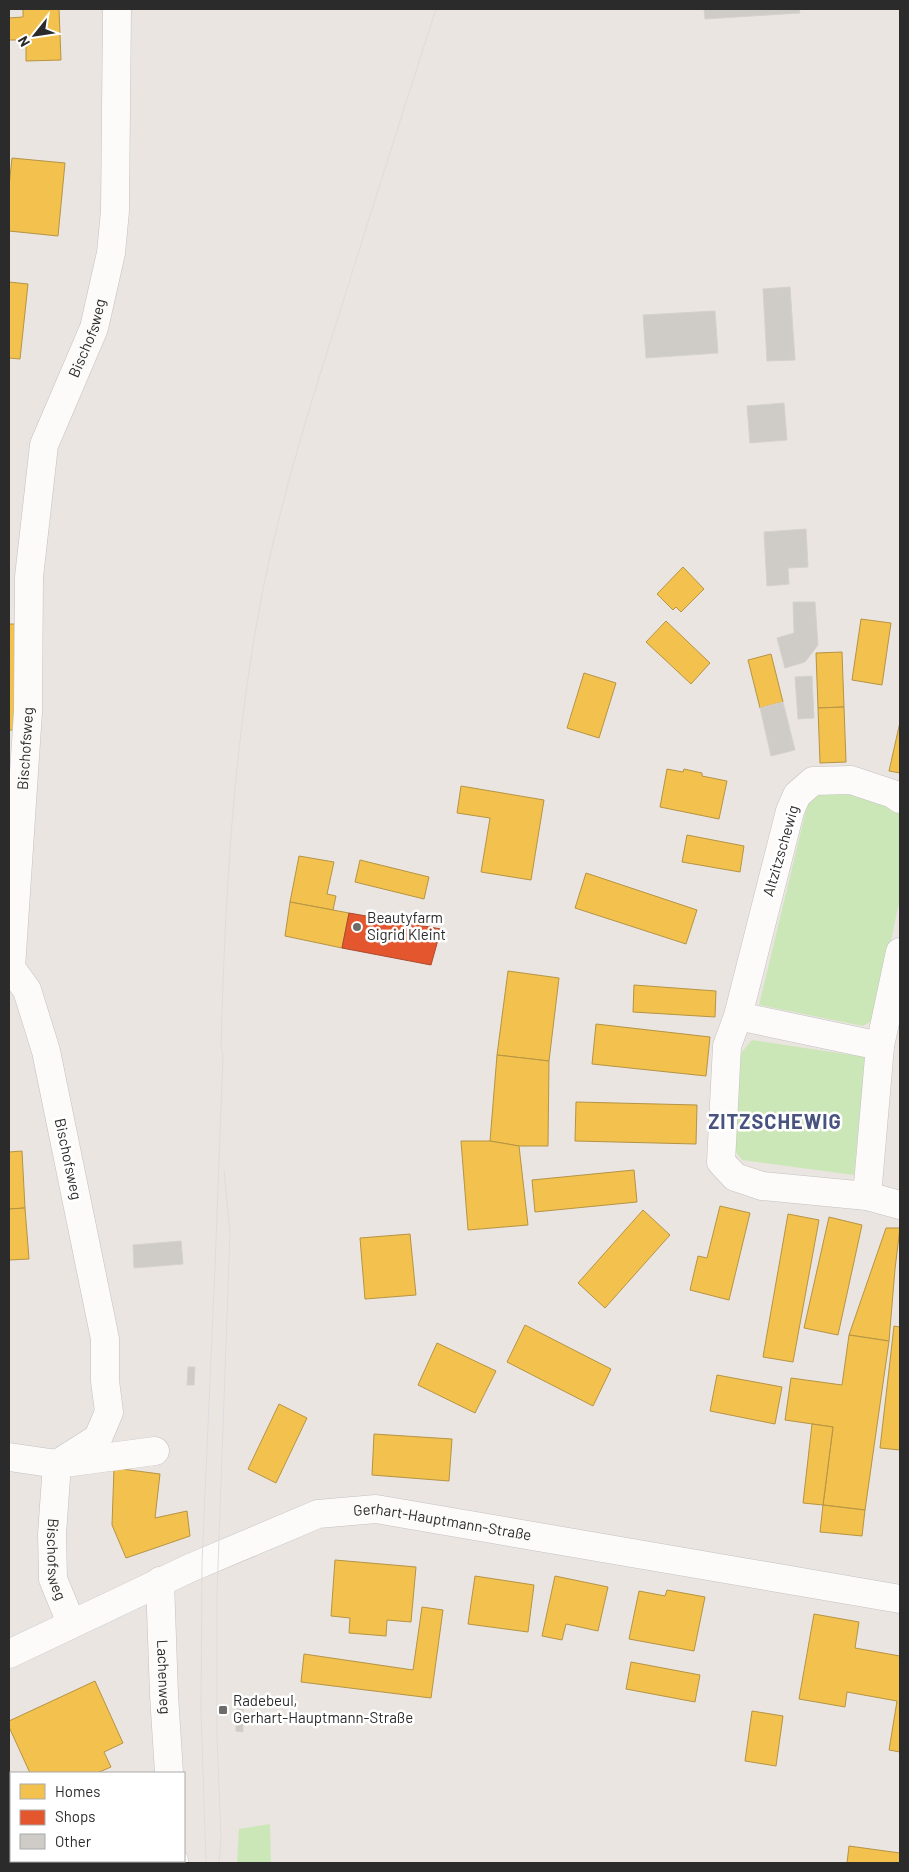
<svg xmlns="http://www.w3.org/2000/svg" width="909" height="1872" font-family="Barlow,sans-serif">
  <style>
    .green { fill: #cce7b7 }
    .homes { fill: #f2c14e; stroke: #b69444 }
    .shops { fill: #e4572e; stroke: #ac4a2d }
    .building { fill: #cfcbc7; stroke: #d5d1cc }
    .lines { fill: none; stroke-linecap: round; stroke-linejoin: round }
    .minor-casing { stroke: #c3c1c2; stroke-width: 29 }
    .minor { stroke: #fcfbfa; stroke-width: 28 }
    .tram { stroke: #dddddf; stroke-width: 1 }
    .poi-dot { fill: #6e6c6a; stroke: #fff; stroke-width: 2 }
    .labels { text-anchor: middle; stroke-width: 5; stroke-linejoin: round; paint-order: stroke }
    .street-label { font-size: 15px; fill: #2b2b2b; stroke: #fff }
    .poi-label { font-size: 15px; fill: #2b2b2b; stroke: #fff; text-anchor: start }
    .district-label { font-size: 20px; font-weight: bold; letter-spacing: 1px; fill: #48537f; stroke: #fff }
  </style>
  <rect width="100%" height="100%" fill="#eae5e0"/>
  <g class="green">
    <path d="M 826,788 L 869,795 L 898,811 L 900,814 L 900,897 L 875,1019 L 863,1026 L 759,1005 L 808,802 Z"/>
    <path d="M 752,1040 L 865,1057 L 854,1175 L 742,1160 L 732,1147 L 737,1058 Z"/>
    <path d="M 270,1824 L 271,1863 L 237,1863 L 239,1829 Z"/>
  </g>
  <g class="homes">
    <path d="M 23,9 L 59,9 L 61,60 L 26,61 L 26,40 L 9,40 L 9,18 L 23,17 Z"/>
    <path d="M 12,158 L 65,163 L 58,236 L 9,231 L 9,186 Z"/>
    <path d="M 9,282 L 28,284 L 20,359 L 9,358 Z"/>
    <path d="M 683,567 L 704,589 L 681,612 L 676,607 L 673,610 L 657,594 Z"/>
    <path d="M 861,619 L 891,623 L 882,685 L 852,680 Z"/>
    <path d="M 666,621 L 710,663 L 691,684 L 646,642 Z"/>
    <path d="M 9,624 L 16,624 L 14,730 L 9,730 Z"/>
    <path d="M 842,652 L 844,707 L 818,708 L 816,653 Z"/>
    <path d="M 771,654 L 783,702 L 760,708 L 748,660 Z"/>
    <path d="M 584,673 L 616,683 L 599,738 L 567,728 Z"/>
    <path d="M 844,707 L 846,762 L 820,763 L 818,708 Z"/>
    <path d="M 900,722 L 900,773 L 889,771 Z"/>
    <path d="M 667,769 L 683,772 L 684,769 L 702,773 L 702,776 L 727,781 L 719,819 L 660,807 Z"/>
    <path d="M 461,786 L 544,800 L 531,880 L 481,872 L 490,818 L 457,813 Z"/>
    <path d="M 687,835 L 744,846 L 740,872 L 682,862 Z"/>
    <path d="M 299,856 L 334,862 L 327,894 L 336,896 L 333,910 L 290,902 Z"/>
    <path d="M 360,860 L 429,877 L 424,899 L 355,882 Z"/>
    <path d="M 586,873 L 697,910 L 686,944 L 575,908 Z"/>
    <path d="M 290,902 L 349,913 L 342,948 L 285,936 Z"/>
    <path d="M 508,971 L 559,978 L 549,1061 L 497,1055 Z"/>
    <path d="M 634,985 L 716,991 L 715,1017 L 633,1012 Z"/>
    <path d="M 596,1024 L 710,1037 L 706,1076 L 592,1064 Z"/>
    <path d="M 497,1055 L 549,1061 L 548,1146 L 519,1146 L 490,1141 Z"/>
    <path d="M 576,1102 L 697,1105 L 696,1144 L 575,1141 Z"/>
    <path d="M 461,1141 L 490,1141 L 519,1146 L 528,1225 L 468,1230 Z"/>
    <path d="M 22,1151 L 25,1208 L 9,1209 L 9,1152 Z"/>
    <path d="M 634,1170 L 637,1202 L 535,1212 L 532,1180 Z"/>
    <path d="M 720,1206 L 750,1213 L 729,1300 L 690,1290 L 698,1256 L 707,1258 Z"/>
    <path d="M 25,1208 L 29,1259 L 9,1260 L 9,1209 Z"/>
    <path d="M 643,1210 L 670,1235 L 605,1308 L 578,1283 Z"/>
    <path d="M 788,1214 L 819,1220 L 793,1362 L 763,1357 Z"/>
    <path d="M 829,1217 L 862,1225 L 838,1335 L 804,1328 Z"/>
    <path d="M 886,1228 L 900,1228 L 895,1269 L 889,1341 L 849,1335 Z"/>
    <path d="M 410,1234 L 416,1295 L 365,1299 L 360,1238 Z"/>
    <path d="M 525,1325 L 611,1369 L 593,1406 L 507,1362 Z"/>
    <path d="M 894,1326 L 900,1327 L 900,1450 L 880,1448 Z"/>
    <path d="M 849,1335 L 889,1341 L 865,1510 L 823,1505 L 833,1427 L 785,1420 L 791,1378 L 842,1385 Z"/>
    <path d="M 437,1343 L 496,1371 L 475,1413 L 418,1385 Z"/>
    <path d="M 717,1375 L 782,1387 L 775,1424 L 710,1411 Z"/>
    <path d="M 279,1404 L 307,1418 L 276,1483 L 248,1469 Z"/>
    <path d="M 812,1424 L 833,1427 L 823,1505 L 803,1503 Z"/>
    <path d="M 374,1434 L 452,1439 L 449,1481 L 372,1475 Z"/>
    <path d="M 114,1468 L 160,1474 L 155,1518 L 187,1511 L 190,1536 L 126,1558 L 112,1525 Z"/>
    <path d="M 823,1505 L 865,1510 L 862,1536 L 820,1532 Z"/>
    <path d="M 335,1560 L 416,1567 L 411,1622 L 387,1620 L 386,1636 L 349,1633 L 350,1618 L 331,1616 Z"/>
    <path d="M 475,1576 L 534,1585 L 528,1632 L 468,1624 Z"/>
    <path d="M 555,1576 L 608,1587 L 598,1631 L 566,1624 L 562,1640 L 542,1636 Z"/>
    <path d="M 667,1590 L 705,1597 L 694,1651 L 629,1639 L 639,1591 L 665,1596 Z"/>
    <path d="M 422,1607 L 443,1610 L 431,1698 L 301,1682 L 304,1654 L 413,1670 Z"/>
    <path d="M 814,1614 L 859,1622 L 855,1648 L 900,1656 L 900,1752 L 889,1750 L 897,1701 L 847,1692 L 845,1707 L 799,1699 Z"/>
    <path d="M 631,1662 L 700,1675 L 695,1702 L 626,1689 Z"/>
    <path d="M 95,1681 L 123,1743 L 104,1752 L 111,1767 L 97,1773 L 30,1773 L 9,1727 L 9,1721 Z"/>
    <path d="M 752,1711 L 783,1716 L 776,1766 L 745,1761 Z"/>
    <path d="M 849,1846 L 900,1853 L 900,1863 L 847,1863 Z"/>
  </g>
  <path class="shops" d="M 349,913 L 441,929 L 431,965 L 342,948 Z"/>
  <g class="building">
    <path d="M 704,9 L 799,9 L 800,13 L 705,19 Z"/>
    <path d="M 790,287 L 795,360 L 767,361 L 763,289 Z"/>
    <path d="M 715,311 L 718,353 L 646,358 L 643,315 Z"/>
    <path d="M 784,403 L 787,440 L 750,443 L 747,406 Z"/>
    <path d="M 806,529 L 808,567 L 788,568 L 789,584 L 767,586 L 764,532 Z"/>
    <path d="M 793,602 L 815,602 L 818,645 L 805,662 L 785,668 L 777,638 L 794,633 Z"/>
    <path d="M 812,676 L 814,718 L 798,719 L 795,677 Z"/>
    <path d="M 783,702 L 795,750 L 771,756 L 760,708 Z"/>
    <path d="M 181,1241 L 183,1264 L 134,1268 L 133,1245 Z"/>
    <path d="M 188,1367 L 195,1367 L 194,1385 L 187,1385 Z"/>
    <path d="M 236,1709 L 243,1709 L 243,1732 L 236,1731 Z"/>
  </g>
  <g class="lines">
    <defs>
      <g id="minor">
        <path d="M 900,799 L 893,794 L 851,780 L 813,781 L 797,795 L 790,811 L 738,1016 L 727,1046 L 721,1162 L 735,1177 L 762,1186 L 867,1196 L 900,1205"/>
        <path d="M 738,1016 L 880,1046"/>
        <path d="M 867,1196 L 880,1046 L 900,952"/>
        <path d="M 9,1457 L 57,1464 L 155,1451"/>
        <path id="s1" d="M 57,1464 L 98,1438 L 109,1412 L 105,1381 L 105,1339 L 46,1051 L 27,990 L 11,968 L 28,712 L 29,577 L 44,445 L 94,328 L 111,253 L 115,211 L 117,9"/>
        <path id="s2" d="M 57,1464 L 52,1534 L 53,1579 L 71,1623"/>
        <path id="s3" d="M 160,1581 L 164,1695 L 169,1773"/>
        <path id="s4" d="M 9,1654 L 190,1568 L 318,1514 L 376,1509 L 900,1599"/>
        <path d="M 174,1861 L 174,1863"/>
      </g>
    </defs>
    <use href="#minor" class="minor-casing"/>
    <use href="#minor" class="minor"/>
    <g class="tram">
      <path d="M 206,1863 L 201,1711 L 202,1563 L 215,1267 L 223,1054 L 221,1048 C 225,898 233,748 261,600 C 280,500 311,402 342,305 C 373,206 404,108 436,9"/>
      <path d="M 219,1863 L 221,1837 L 217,1736 L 217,1594 L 230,1233 L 224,1171"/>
    </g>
  </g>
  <g class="poi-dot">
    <circle cx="357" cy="927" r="5"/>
    <rect x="218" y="1705" width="10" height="10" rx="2.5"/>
  </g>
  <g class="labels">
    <g class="street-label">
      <text dy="5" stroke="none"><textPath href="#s1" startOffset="1175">Bischofsweg</textPath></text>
      <text dy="5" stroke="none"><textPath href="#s1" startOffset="755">Bischofsweg</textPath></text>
      <text transform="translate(781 851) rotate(-74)" y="5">Altzitzschewig</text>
      <text transform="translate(68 1159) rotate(78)" y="5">Bischofsweg</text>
      <text dy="5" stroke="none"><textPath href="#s4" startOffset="465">Gerhart-Hauptmann-Straße</textPath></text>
      <text dy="5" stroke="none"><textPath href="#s2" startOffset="96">Bischofsweg</textPath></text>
      <text dy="5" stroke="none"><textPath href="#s3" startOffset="96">Lachenweg</textPath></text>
    </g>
    <g class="poi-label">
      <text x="367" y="923">Beautyfarm<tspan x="367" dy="17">Sigrid Kleint</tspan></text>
      <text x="233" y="1706">Radebeul,<tspan x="233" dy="17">Gerhart-Hauptmann-Straße</tspan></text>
    </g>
    <g class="district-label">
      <text x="775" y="1129">ZITZSCHEWIG</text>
    </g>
  </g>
  <rect width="909" height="1872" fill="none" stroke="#2b2b2b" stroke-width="20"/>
  <rect x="10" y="1772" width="175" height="90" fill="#ffffff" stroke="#aaaaaa"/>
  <rect x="20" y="1784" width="25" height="15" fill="#f2c14e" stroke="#aaaaaa"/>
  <text x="55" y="1797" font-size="15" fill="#2b2b2b">Homes</text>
  <rect x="20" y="1810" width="25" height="15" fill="#e4572e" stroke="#aaaaaa"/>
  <text x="55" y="1822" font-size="15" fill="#2b2b2b">Shops</text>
  <rect x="20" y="1834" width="25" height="15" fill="#cfcbc7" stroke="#aaaaaa"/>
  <text x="55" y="1847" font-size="15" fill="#2b2b2b">Other</text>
  <g transform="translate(35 35) rotate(240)" stroke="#ffffff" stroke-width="4" paint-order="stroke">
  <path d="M0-4L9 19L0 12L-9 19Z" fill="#2b2b2b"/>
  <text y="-8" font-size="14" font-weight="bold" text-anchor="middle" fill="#2b2b2b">N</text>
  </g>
</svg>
